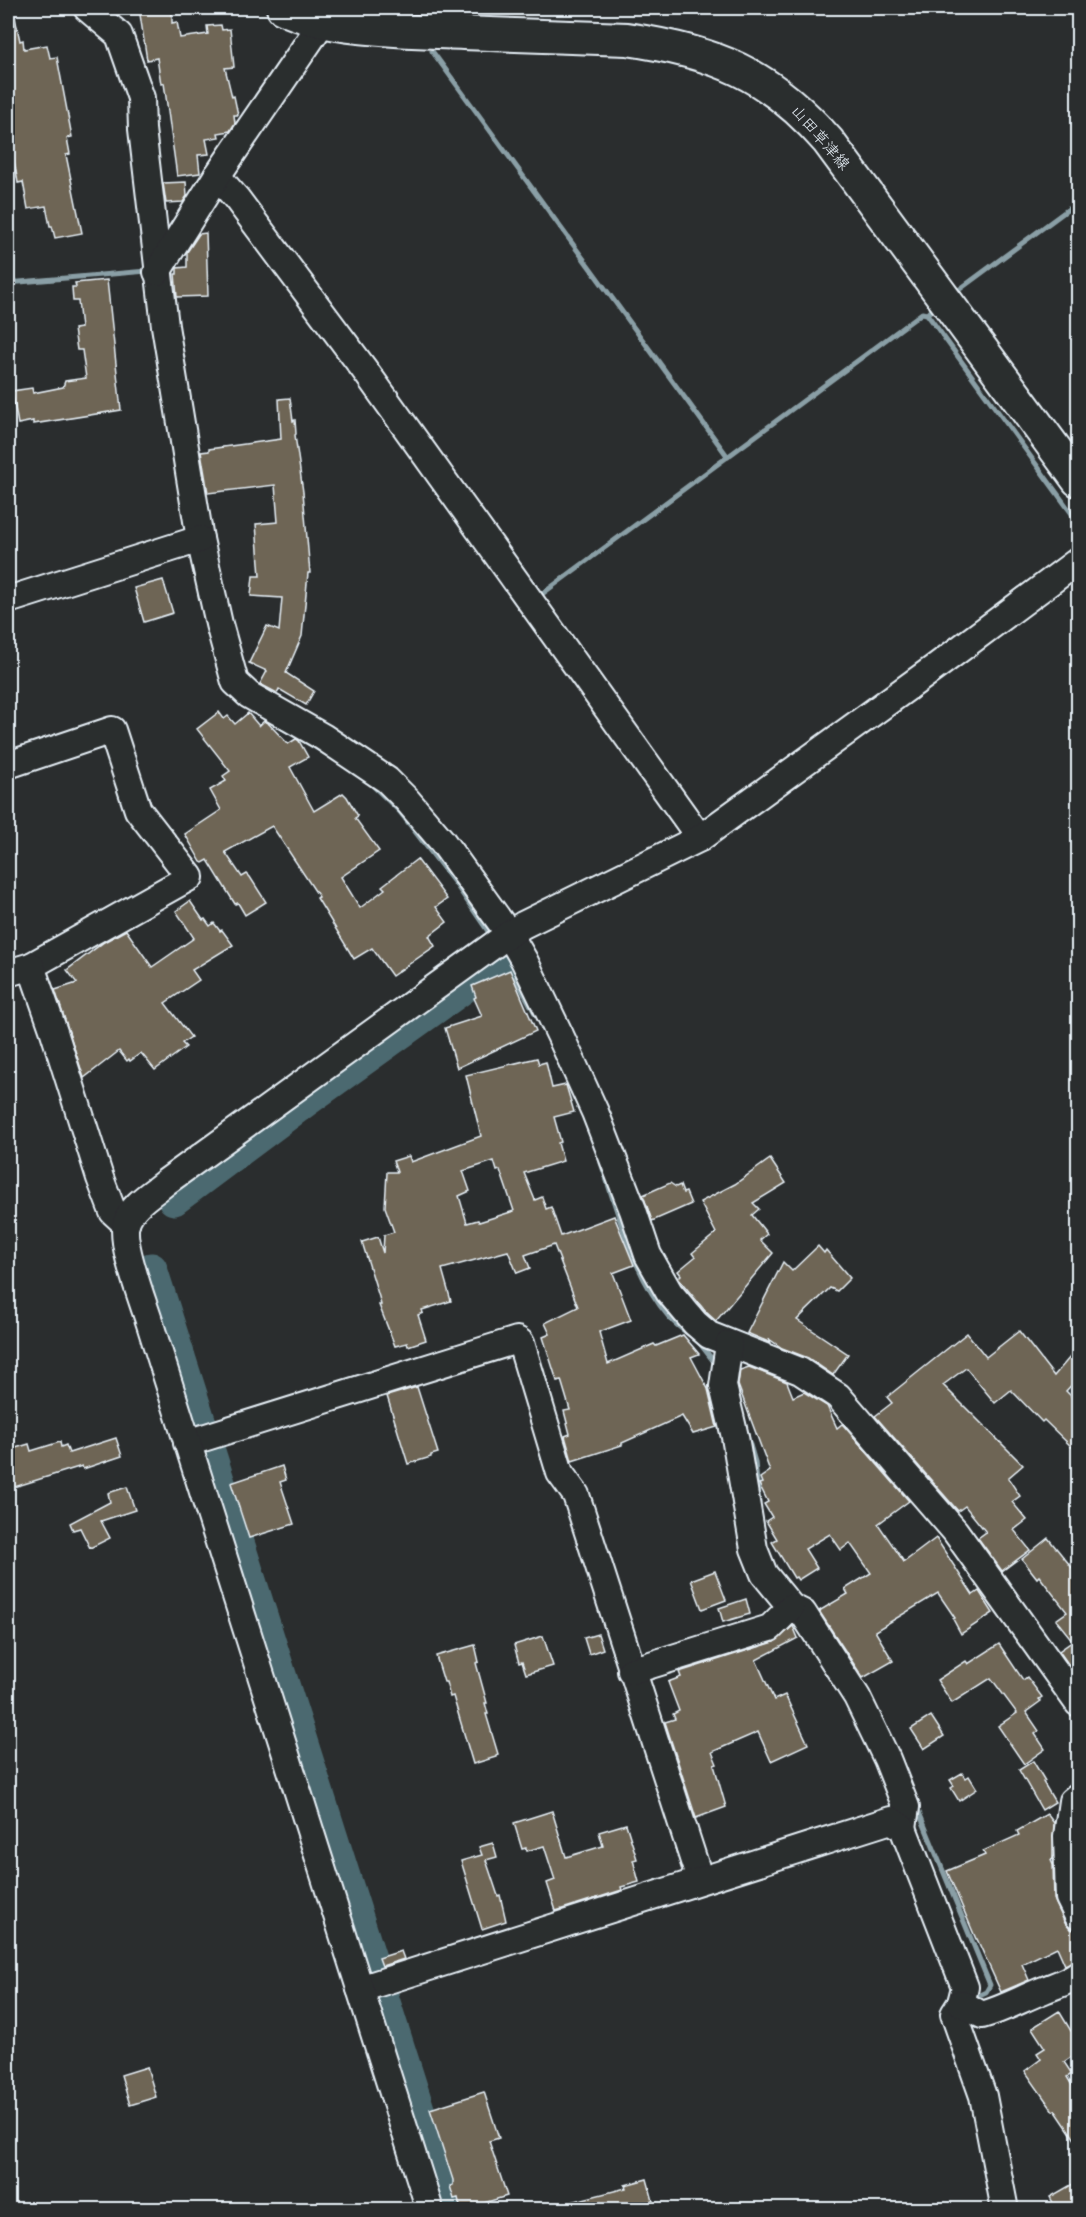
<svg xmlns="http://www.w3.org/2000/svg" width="1086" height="2217" font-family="Delius,'Klee One',sans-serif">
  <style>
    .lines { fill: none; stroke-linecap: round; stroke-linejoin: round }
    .stream { stroke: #8a9fa6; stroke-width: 5 }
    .river { stroke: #4c696f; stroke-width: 33 }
    .building { fill: #6e6555; stroke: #e8f1f8; stroke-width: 1.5; fill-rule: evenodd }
    .minor-casing { stroke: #e8f1f8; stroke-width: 30 }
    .major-casing { stroke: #e8f1f8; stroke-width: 36 }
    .minor { stroke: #2a2d2e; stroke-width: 26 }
    .major { stroke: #2a2d2e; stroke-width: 32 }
    .labels { text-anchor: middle; stroke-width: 4.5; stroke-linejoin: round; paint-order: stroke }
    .street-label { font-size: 16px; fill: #e8f1f8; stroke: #2a2d2e }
  </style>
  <rect width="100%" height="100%" fill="#2a2d2e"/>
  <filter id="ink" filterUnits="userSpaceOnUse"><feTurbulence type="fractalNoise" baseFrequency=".0167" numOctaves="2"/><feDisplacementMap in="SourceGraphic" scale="12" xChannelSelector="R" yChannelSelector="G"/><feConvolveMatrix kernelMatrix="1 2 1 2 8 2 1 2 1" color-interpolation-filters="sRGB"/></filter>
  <g filter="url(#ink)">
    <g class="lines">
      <g class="stream">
        <path d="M 432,51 L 728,457"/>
        <path d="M 8,283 L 147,271 L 147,273"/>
        <path d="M 956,292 L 1078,202"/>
        <path d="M 927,314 L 1078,522"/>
        <path d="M 542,594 L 922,313 L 927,314 L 931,310"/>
        <path d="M 265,718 L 327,754"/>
        <path d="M 369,782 L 400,812 L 457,886 L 492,937"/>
        <path d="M 500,949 L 536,1015"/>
        <path d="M 601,1163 C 618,1212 634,1277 669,1317 C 675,1324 683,1330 690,1335"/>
        <path d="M 698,1341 L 718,1367"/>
        <path d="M 747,1435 L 755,1462 L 759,1503"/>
        <path d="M 916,1805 L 990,1985 L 986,1992 L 975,1997 L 977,2000"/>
      </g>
      <g class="river">
        <path d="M 174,1199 L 305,1101 L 496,964 L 508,961"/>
        <path d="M 151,1269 L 450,2210"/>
      </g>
    </g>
    <g class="building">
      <path d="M 139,8 L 172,8 L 172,23 L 177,22 L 180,38 L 208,34 L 207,26 L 221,25 L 222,30 L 230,29 L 234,67 L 225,68 L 232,97 L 234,96 L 238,115 L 234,115 L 235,123 L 230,131 L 218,133 L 219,137 L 206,139 L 209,154 L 198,155 L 200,173 L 177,176 L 164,83 L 161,84 L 157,58 L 147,60 Z"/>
      <path d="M 14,13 L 20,41 L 23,40 L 24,49 L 47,45 L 50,58 L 57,57 L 72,137 L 67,138 L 70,154 L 66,155 L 82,233 L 55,238 L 52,226 L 50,226 L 46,206 L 28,209 L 23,182 L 18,183 L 8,127 L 8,14 Z"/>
      <path d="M 186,182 L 187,196 L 183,202 L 166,203 L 163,183 Z"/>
      <path d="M 206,233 L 208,296 L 177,297 L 175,274 L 177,274 L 177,268 L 187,267 L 187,252 L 199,234 Z"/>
      <path d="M 107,280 L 121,410 L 33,424 L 33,421 L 18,424 L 12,391 L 32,388 L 33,393 L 63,387 L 65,381 L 86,378 L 82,350 L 77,350 L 74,329 L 81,328 L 78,301 L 73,301 L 72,287 L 76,287 L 75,283 Z"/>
      <path d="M 290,398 L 293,421 L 295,420 L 296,434 L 295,435 L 303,492 L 310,573 L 308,573 L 302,636 L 286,673 L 314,691 L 306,705 L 279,689 L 277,693 L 260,684 L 267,671 L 249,663 L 267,626 L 279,631 L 282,598 L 251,596 L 253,576 L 260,576 L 256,524 L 278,522 L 275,485 L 208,493 L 201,452 L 209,451 L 209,449 L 281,439 L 279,399 Z"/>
      <path d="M 163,580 L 173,613 L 144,622 L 134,588 Z"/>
      <path d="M 219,712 L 224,719 L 228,716 L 235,724 L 248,713 L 259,726 L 264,721 L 269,724 L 288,744 L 296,739 L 299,741 L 308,757 L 290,767 L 314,811 L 343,793 L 347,797 L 358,816 L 355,818 L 379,851 L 341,877 L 360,908 L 385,889 L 382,886 L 417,859 L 447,899 L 436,907 L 447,922 L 429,936 L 435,946 L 392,976 L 372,948 L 354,959 L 317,898 L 319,897 L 272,826 L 225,852 L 242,877 L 247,874 L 250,877 L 266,902 L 245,915 L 238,903 L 235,904 L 208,860 L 203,863 L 201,862 L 185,834 L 221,810 L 210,790 L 226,781 L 223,776 L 230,771 L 197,729 Z"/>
      <path d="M 190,901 L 203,920 L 205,919 L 210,926 L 214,923 L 220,931 L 222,930 L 233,945 L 192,970 L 199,980 L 165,1003 L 191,1037 L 182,1043 L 186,1047 L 155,1070 L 141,1053 L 130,1061 L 129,1059 L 127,1061 L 119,1051 L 84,1078 L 55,990 L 77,983 L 67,970 L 104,942 L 126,930 L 152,967 L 194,938 L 176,911 Z"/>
      <path d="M 510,970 L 536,1031 L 457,1068 L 445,1028 L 482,1016 L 474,998 L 476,997 L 472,986 Z"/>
      <path d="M 537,1058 L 539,1064 L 546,1062 L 552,1088 L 566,1085 L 574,1112 L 554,1117 L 561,1142 L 558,1143 L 563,1161 L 524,1173 L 535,1200 L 542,1197 L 546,1209 L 551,1207 L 561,1236 L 614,1216 L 634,1265 L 613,1273 L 631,1320 L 599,1332 L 608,1364 L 654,1344 L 656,1346 L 683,1335 L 699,1354 L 691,1357 L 708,1389 L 717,1427 L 693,1434 L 682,1416 L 622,1443 L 622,1445 L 572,1461 L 565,1436 L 570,1434 L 564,1411 L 570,1410 L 561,1380 L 557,1381 L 543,1337 L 550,1334 L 545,1323 L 578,1307 L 554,1245 L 525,1255 L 530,1268 L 517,1273 L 508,1251 L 442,1269 L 451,1301 L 422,1310 L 423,1313 L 418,1315 L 426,1340 L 408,1346 L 407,1343 L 395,1346 L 379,1305 L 381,1305 L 379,1297 L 362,1242 L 378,1237 L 383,1253 L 384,1235 L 394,1232 L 385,1207 L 387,1172 L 397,1172 L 393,1161 L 409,1156 L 411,1162 L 481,1136 L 466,1075 ZM 494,1161 L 497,1171 L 500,1170 L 514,1211 L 479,1222 L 478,1220 L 467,1223 L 459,1196 L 470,1191 L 463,1171 Z"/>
      <path d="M 770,1159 L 786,1183 L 753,1203 L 759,1209 L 752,1215 L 767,1234 L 760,1240 L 773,1253 L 716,1321 L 706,1312 L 678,1278 L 681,1275 L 678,1271 L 695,1257 L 692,1253 L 716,1233 L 700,1202 L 735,1184 Z"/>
      <path d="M 670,1183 L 676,1187 L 680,1185 L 683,1193 L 686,1192 L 691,1204 L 652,1221 L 643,1195 Z"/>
      <path d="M 818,1246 L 824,1253 L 826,1250 L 850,1278 L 837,1291 L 830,1288 L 797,1320 L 848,1354 L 833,1375 L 808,1358 L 782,1348 L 769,1339 L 771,1343 L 747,1333 L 783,1262 L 792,1271 Z"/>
      <path d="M 1019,1331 L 1054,1376 L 1070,1357 L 1078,1365 L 1078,1378 L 1066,1391 L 1078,1403 L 1078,1453 L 1044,1420 L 1042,1422 L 1011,1390 L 995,1403 L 966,1368 L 943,1385 L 1023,1465 L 1008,1478 L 1020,1496 L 1012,1502 L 1027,1520 L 1014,1530 L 1030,1550 L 1002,1571 L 978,1538 L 986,1532 L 965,1506 L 958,1511 L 875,1416 L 892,1403 L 887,1397 L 967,1333 L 986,1357 Z"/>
      <path d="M 749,1367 L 787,1382 L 793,1397 L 804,1392 L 827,1406 L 837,1428 L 842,1424 L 844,1426 L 909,1501 L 878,1524 L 904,1562 L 936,1538 L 973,1595 L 979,1591 L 993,1613 L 961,1634 L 953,1619 L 955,1618 L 938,1593 L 875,1631 L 893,1661 L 863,1678 L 819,1611 L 848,1594 L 845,1589 L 871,1573 L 850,1543 L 841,1550 L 830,1534 L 805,1549 L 817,1568 L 798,1580 L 796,1577 L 794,1578 L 772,1542 L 777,1539 L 766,1521 L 772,1517 L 764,1504 L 768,1502 L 759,1484 L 762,1483 L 760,1478 L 770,1471 L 738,1385 L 740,1370 Z"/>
      <path d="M 417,1387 L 438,1453 L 431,1455 L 431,1457 L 408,1464 L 387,1396 Z"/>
      <path d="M 116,1438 L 122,1456 L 83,1469 L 82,1466 L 8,1489 L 8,1457 L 11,1456 L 9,1450 L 29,1444 L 31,1451 L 60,1442 L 61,1447 L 66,1445 L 69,1453 Z"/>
      <path d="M 282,1466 L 286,1480 L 280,1482 L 294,1524 L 249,1538 L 231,1483 Z"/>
      <path d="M 127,1487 L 135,1510 L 101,1521 L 110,1538 L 90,1548 L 80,1528 L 73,1530 L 70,1523 L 110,1502 L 108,1493 Z"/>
      <path d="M 1048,1538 L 1078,1575 L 1078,1678 L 1059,1651 L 1073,1641 L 1056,1620 L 1067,1612 L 1039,1576 L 1037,1578 L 1022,1559 Z"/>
      <path d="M 715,1571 L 726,1600 L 702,1609 L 691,1580 Z"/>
      <path d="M 746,1599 L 750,1614 L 723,1622 L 719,1608 Z"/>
      <path d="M 793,1626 L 798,1638 L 756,1660 L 774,1700 L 785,1695 L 808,1744 L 771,1761 L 758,1732 L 712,1752 L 717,1764 L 714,1765 L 726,1807 L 696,1818 L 665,1722 L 675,1719 L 673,1714 L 679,1711 L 668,1682 L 681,1677 L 679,1672 L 774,1642 Z"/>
      <path d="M 598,1634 L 603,1649 L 589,1654 L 584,1638 Z"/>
      <path d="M 543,1636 L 553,1666 L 526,1674 L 522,1662 L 519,1663 L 514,1645 Z"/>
      <path d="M 999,1644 L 1023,1680 L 1027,1677 L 1042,1697 L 1039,1699 L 1041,1701 L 1026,1712 L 1039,1731 L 1035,1734 L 1045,1749 L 1024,1764 L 998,1726 L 1017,1713 L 991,1678 L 952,1703 L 937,1680 L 966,1661 L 968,1664 Z"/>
      <path d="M 475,1645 L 479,1662 L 476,1663 L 487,1703 L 485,1703 L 488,1714 L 486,1714 L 498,1754 L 496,1755 L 496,1757 L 473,1764 L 453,1696 L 450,1697 L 446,1682 L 444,1682 L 436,1656 Z"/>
      <path d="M 931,1716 L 944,1736 L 924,1749 L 911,1729 Z"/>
      <path d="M 1033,1761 L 1045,1781 L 1043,1782 L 1055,1802 L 1042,1810 L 1019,1770 Z"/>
      <path d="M 962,1773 L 966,1778 L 969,1776 L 977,1789 L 959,1801 L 951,1788 L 954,1786 L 950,1780 Z"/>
      <path d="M 552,1811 L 566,1857 L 603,1846 L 599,1832 L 626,1824 L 637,1859 L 633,1860 L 639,1882 L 621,1887 L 622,1890 L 556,1911 L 547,1883 L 555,1880 L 544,1846 L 527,1851 L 526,1848 L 522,1849 L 514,1823 Z"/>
      <path d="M 1047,1814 L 1054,1823 L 1053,1859 L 1051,1860 L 1053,1865 L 1054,1899 L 1065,1923 L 1070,1929 L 1078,1931 L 1078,1959 L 1065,1965 L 1057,1947 L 1022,1964 L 1029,1980 L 1001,1992 L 977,1939 L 976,1939 L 947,1871 L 985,1855 L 983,1851 L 1019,1835 L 1017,1831 Z"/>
      <path d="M 493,1843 L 497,1857 L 486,1860 L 498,1896 L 500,1895 L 506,1921 L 482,1929 L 461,1861 L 482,1855 L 479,1847 Z"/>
      <path d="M 401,1951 L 404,1959 L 382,1966 L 379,1958 Z"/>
      <path d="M 1059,2011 L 1071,2031 L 1078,2026 L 1078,2052 L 1064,2062 L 1072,2074 L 1067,2077 L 1078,2095 L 1078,2144 L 1055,2110 L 1053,2111 L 1025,2071 L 1041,2059 L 1037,2053 L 1045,2048 L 1032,2028 Z"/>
      <path d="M 147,2067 L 156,2097 L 130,2105 L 121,2075 Z"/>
      <path d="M 484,2092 L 499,2138 L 489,2141 L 507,2196 L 461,2210 L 458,2198 L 454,2199 L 450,2186 L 453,2185 L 453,2180 L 430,2109 Z"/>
      <path d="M 647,2179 L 653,2201 L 650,2202 L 651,2207 L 641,2210 L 563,2210 L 563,2204 L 626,2188 L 625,2185 Z"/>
      <path d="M 1078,2181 L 1078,2210 L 1057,2210 L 1050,2197 Z"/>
    </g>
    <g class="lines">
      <defs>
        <g id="minor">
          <path d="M 87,8 L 119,35 L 141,98 L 142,129 L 165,326 L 200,539 L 219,624 L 235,682 L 249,695 L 323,737 L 387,780 L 407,800 L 442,841 L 509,934 L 524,960 L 560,1035 L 595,1112 L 633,1210 L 648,1255 L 669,1292 L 695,1323 L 709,1335 L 800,1371 L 838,1396 L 955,1531 L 1078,1703"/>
          <path d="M 217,176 L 237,199 L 364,369 L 700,838"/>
          <path d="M 157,272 L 217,176 L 332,8"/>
          <path d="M 8,600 L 200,539"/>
          <path d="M 8,765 L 112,730 L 138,810 L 190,877 L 31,966"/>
          <path d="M 8,973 L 31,966 L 54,1032 L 100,1178 L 113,1212 L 126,1224"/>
          <path d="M 729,1344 L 723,1386 L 735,1437 L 754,1549 L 764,1574 L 791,1607 L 803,1613 L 857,1697 L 887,1759 L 906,1807 L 903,1828"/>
          <path d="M 187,1443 L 517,1340 L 521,1343 L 560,1473 L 576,1495 L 700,1880"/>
          <path d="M 631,1671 L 770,1628 L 791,1607"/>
          <path d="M 1078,1796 L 1072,1801 L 1067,1836 L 1069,1898 L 1078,1916"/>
          <path d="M 360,1989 L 891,1820 L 903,1828 L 965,1987 L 961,2003 L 954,2014 L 983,2096 L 1005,2210"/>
          <path d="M 961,2003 L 982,2015 C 1004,2009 1023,1998 1044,1990 C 1056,1985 1068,1982 1078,1974"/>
          <path d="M 430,2210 L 150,1324 C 143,1301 120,1244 126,1223 C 131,1205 153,1193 166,1182 L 509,934 L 523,925 L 700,838 L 933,669 L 1078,561"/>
        </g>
        <path id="major" d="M 283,8 C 328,31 412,31 463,33 C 517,35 572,37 627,39 C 715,52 769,73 828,141 L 1078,480"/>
      </defs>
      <use href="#minor" class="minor-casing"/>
      <use href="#major" class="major-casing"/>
      <use href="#minor" class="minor"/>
      <use href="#major" class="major"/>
    </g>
  </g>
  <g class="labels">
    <g class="street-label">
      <text transform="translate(821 137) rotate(49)" y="6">山田草津線</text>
    </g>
  </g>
  <rect width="1086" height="2217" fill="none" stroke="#2a2d2e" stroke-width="30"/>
  <rect x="15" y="15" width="1056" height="2187" fill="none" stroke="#e8f1f8" stroke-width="2" filter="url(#ink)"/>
</svg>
